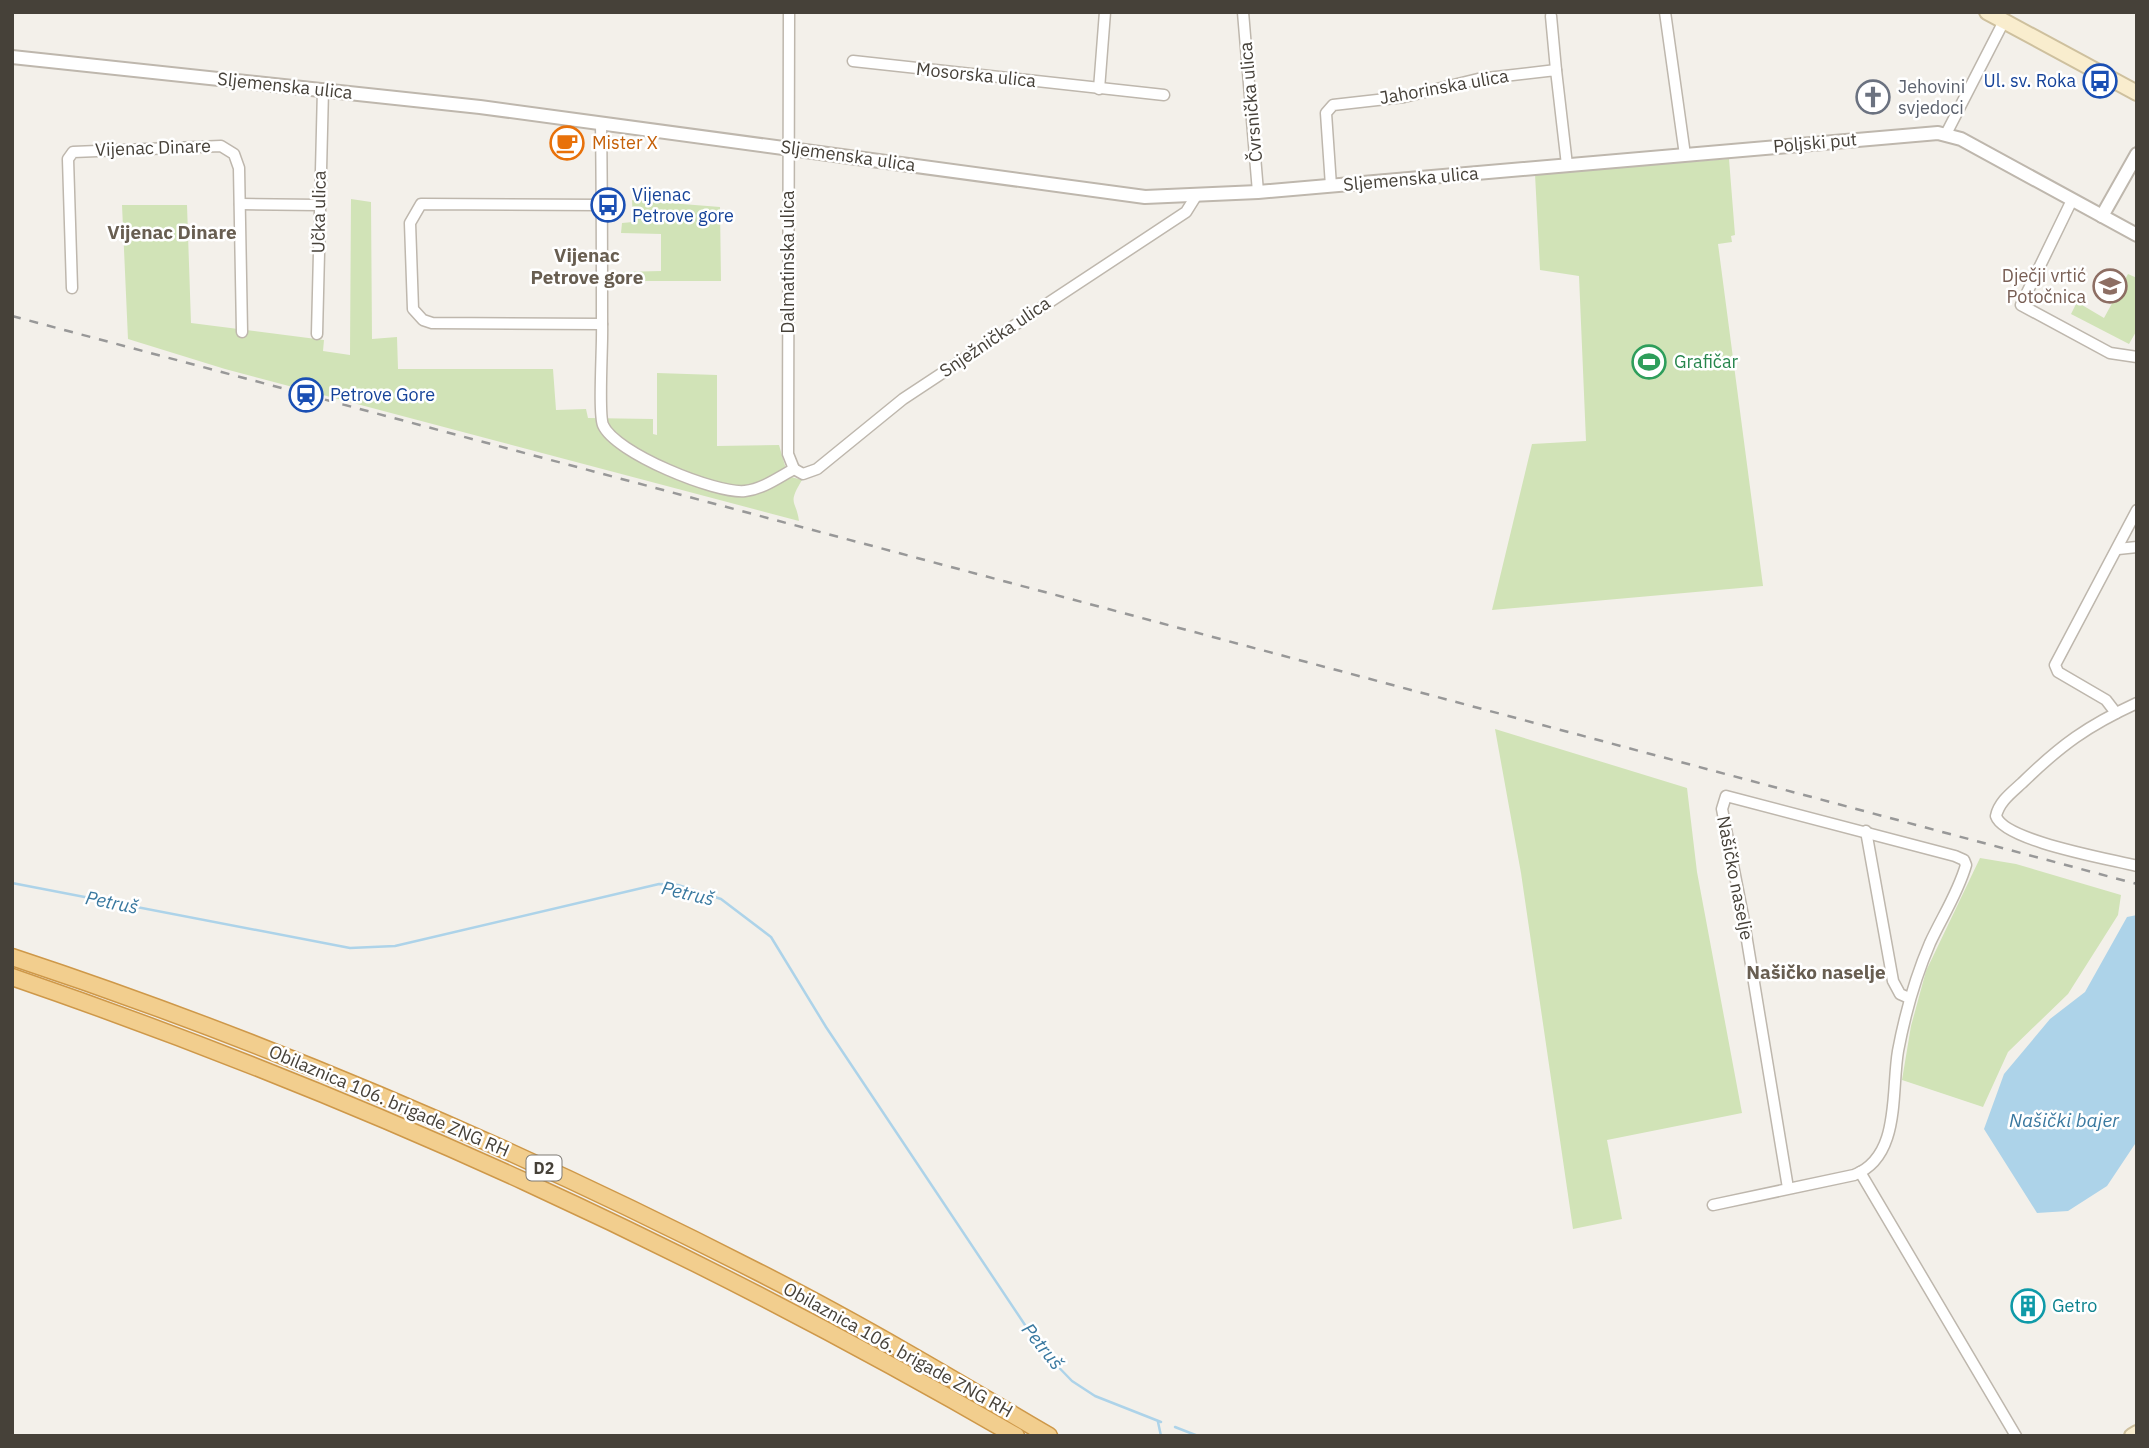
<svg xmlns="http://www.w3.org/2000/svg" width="2149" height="1448" font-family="'IBM Plex Sans',sans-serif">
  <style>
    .green { fill: #d1e3b7 }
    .water { fill: #add3e9 }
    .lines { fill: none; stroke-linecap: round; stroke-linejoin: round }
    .stream { stroke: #add3e9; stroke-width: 2.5 }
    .minor-casing { stroke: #beb7ad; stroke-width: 13 }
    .tertiary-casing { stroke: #beb7ad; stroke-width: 16 }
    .secondary-casing { stroke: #cec09e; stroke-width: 18 }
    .trunk-casing { stroke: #ce9849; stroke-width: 19 }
    .minor { stroke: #fff; stroke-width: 10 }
    .tertiary { stroke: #fff; stroke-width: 12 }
    .secondary { stroke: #f9edce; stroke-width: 14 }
    .trunk { stroke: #f2ce8e; stroke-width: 16 }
    .rail { stroke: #989898; stroke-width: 2.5; stroke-dasharray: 9 9; stroke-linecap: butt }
    .labels { text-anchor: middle; stroke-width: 5; stroke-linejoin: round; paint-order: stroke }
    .shield { fill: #fff; stroke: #7e7a74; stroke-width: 2 }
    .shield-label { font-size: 16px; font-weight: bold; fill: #464139 }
    .street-label { font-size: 18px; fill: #464139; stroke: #fff }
    .transit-label { font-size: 18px; fill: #164399; stroke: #fff; text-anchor: start }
    .worship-label { font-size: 18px; fill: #5b616d; stroke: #fff; text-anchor: start }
    .food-label { font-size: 18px; fill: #c56008; stroke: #fff; text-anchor: start }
    .education-label { font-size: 18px; fill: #785e54; stroke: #fff; text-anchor: end }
    .leisure-label { font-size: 18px; fill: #27864d; stroke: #fff; text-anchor: start }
    .culture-label { font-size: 18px; fill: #0d838f; stroke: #fff; text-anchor: start }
    .neighbourhood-label { font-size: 19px; font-weight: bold; fill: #685e51; stroke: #fff }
    .water-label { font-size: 19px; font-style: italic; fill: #3a79a0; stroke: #fff }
  </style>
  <rect width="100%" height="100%" fill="#f3f0ea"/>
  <g class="green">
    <path d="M 1729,159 L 1735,235 L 1731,236 L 1732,242 L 1718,244 L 1763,586 L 1492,610 L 1532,444 L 1586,441 L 1579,276 L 1540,270 L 1535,174 Z"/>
    <path d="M 351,199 L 371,202 L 372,339 L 397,337 L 398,369 L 553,369 L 556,410 L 586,409 L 588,418 L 653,419 L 653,434 L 657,435 L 657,373 L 717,375 L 717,446 L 779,445 L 788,476 L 802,480 C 787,505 796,499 799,521 L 225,369 L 128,339 L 122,205 L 187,205 L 191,323 L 324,340 L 323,351 L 350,355 Z"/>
    <path d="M 632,200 L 720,207 L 721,281 L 619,281 L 619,272 L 661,271 L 661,234 L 621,233 L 622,223 L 633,222 Z"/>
    <path d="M 2128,274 L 2137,278 L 2137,330 L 2129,344 L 2071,314 L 2077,302 L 2104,318 Z"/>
    <path d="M 1495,729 L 1687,788 L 1697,872 L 1742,1113 L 1607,1140 L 1622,1219 L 1573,1229 L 1521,873 Z"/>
    <path d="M 1980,858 L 2016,864 L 2121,895 L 2118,915 L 2068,994 L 2008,1052 L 1983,1107 L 1902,1080 L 1911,1026 L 1926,971 Z"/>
  </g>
  <path class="water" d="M 2137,915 L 2137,1141 L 2107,1186 L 2068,1211 L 2037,1213 L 1984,1129 L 2004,1074 L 2050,1019 L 2085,992 L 2127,917 Z"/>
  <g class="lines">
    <g class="stream">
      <path d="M 12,883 L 350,948 L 395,946 L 659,884 L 678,885 L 721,899 L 771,937 L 826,1027 L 1041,1349 L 1072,1381 L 1095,1396 L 1161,1422"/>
      <path d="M 1158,1422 L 1161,1436"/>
      <path d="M 1175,1427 L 1198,1436"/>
    </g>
    <defs>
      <g id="minor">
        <path d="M 789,12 L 788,454 L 794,469"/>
        <path d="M 1243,12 L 1258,192"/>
        <path d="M 1665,12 L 1685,155"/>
        <path d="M 1551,16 L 1556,70"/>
        <path d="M 853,61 L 1164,95"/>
        <path d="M 1099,89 L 1105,12"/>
        <path d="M 601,123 C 602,190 602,257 602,324 L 432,323 L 423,320 L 413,309 L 410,223 L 421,204 L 602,205"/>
        <path d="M 1946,134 L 2004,21"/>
        <path d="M 1331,186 L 1326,113 L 1333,105 L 1404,97 L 1478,79 L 1556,70 L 1567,165"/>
        <path d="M 2072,200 L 2021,305 L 2110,353 L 2137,357"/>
        <path d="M 240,204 L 318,205"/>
        <path d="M 72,288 L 68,159 L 73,152 L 221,146 L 234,154 L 239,168 L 242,332"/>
        <path d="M 602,324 C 603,342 598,412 603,425 C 615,453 716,494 745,491 C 763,489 779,477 794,469"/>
        <path d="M 317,334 L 323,89"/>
        <path d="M 794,469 L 803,474 L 817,469 L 903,399 L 1186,212 L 1196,196"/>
        <path d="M 2118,549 L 2137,547"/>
        <path d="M 2137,703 C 2087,726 2061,745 2022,783 C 2011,793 1999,802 1996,816 C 2004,841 2110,859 2137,866"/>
        <path d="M 2116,713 L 2106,700 L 2058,672 L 2055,665 L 2137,510"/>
        <path d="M 1866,831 L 1893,981 L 1900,994 L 1909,998"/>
        <path d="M 1860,1172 L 2016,1436"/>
        <path d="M 1713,1205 L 1854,1175 C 1901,1157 1891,1092 1898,1051 C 1905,1014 1915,978 1930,943 C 1942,917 1958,893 1966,865 L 1964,860 L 1955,856 L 1726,796 L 1722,809 L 1743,916 L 1788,1188"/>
      </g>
      <g id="tertiary">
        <path d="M 12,57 L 480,107 L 1145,197 L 1258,192 L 1938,133 L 1961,139 L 2137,235"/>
        <path d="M 2102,216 L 2137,154"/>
      </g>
      <g id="secondary">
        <path d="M 1987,12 L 2137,93"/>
        <path d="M 2132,1436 L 2137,1433"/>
      </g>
      <g id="trunk">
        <path d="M 12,957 C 269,1042 518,1149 758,1272 C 857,1322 953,1379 1049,1436"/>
        <path d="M 12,977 C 367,1099 691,1248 1016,1436"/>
      </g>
    </defs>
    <use href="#minor" class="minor-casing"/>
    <use href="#tertiary" class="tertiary-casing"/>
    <use href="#secondary" class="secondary-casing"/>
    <use href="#trunk" class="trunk-casing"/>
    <use href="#minor" class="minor"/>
    <use href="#tertiary" class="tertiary"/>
    <use href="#secondary" class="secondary"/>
    <use href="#trunk" class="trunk"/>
    <path class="rail" d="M 12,316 L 2137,884"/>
  </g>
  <defs>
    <symbol id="bus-ring" viewBox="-11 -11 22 22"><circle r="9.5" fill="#fff" stroke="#1a4fb4" stroke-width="1.5"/><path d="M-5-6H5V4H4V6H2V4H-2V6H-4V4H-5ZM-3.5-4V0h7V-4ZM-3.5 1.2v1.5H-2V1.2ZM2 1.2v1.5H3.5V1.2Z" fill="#1a4fb4"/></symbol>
    <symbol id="church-ring" viewBox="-11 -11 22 22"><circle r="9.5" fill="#fff" stroke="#6b7280" stroke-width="1.5"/><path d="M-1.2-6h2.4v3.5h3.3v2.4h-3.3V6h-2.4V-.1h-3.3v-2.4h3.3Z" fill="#6b7280"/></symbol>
    <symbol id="cafe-ring" viewBox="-11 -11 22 22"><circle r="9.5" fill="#fff" stroke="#e8710a" stroke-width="1.5"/><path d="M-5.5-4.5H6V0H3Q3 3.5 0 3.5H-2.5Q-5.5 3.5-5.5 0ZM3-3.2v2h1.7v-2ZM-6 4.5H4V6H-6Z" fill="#e8710a"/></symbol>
    <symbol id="school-ring" viewBox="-11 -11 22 22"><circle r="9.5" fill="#fff" stroke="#8d6e63" stroke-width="1.5"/><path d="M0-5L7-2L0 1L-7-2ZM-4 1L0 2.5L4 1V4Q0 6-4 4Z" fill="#8d6e63"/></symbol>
    <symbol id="stadium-ring" viewBox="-11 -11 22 22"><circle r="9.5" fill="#fff" stroke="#2e9e5b" stroke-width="1.5"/><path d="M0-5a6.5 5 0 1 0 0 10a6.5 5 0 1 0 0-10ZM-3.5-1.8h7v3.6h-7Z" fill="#2e9e5b"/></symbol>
    <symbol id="station-ring" viewBox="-11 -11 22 22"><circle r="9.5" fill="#fff" stroke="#1a4fb4" stroke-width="1.5"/><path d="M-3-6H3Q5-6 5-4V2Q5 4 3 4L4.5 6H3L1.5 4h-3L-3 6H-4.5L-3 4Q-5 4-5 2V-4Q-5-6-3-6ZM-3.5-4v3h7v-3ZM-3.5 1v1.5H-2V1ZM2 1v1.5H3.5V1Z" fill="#1a4fb4"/></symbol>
    <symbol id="building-ring" viewBox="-11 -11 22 22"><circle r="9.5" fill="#fff" stroke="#0f9aa8" stroke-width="1.5"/><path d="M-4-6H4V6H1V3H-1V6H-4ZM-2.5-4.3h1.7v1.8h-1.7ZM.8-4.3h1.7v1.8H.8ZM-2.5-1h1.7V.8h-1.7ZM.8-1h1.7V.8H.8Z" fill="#0f9aa8"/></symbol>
  </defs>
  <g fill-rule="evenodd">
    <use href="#bus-ring" x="2081" y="62" width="38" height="38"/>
    <use href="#church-ring" x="1854" y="78" width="38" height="38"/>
    <use href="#cafe-ring" x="548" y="124" width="38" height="38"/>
    <use href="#bus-ring" x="589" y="186" width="38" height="38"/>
    <use href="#school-ring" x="2091" y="267" width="38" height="38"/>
    <use href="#stadium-ring" x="1630" y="343" width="38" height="38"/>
    <use href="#station-ring" x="287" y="376" width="38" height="38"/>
    <use href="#building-ring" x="2009" y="1287" width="38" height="38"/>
  </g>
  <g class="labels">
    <rect class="shield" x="526.5" y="1155.5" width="35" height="25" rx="5"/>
    <g class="shield-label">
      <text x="544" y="1174">D2</text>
    </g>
    <g class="street-label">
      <text transform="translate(976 75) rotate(6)" y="6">Mosorska ulica</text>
      <text transform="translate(285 86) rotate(6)" y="6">Sljemenska ulica</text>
      <text transform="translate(1444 87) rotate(-10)" y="6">Jahorinska ulica</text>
      <text transform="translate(1251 102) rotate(-95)" y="6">Čvrsnička ulica</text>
      <text transform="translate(1815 143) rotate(-5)" y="6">Poljski put</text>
      <text transform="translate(153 148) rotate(-2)" y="6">Vijenac Dinare</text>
      <text transform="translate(848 156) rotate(8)" y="6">Sljemenska ulica</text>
      <text transform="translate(1411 179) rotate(-5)" y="6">Sljemenska ulica</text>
      <text transform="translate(319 212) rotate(-89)" y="6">Učka ulica</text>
      <text transform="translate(788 262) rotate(-90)" y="6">Dalmatinska ulica</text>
      <text transform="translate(995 337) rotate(-34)" y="6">Snježnička ulica</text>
      <text transform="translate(1735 878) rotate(79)" y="6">Našičko naselje</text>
      <text transform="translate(389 1101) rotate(23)" y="6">Obilaznica 106. brigade ZNG RH</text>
      <text transform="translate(898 1350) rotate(29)" y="6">Obilaznica 106. brigade ZNG RH</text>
    </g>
    <g class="transit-label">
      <text x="2076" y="87" text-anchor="end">Ul. sv. Roka</text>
      <text x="632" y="201">Vijenac<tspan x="632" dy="21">Petrove gore</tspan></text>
      <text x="330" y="401">Petrove Gore</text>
    </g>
    <g class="worship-label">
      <text x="1898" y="93">Jehovini<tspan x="1898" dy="21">svjedoci</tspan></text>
    </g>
    <g class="food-label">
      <text x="592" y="149">Mister X</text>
    </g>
    <g class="education-label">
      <text x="2086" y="282">Dječji vrtić<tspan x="2086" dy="21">Potočnica</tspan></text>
    </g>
    <g class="leisure-label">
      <text x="1674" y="368">Grafičar</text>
    </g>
    <g class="culture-label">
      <text x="2052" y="1312">Getro</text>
    </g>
    <g class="neighbourhood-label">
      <text x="172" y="239">Vijenac Dinare</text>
      <text x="587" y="262">Vijenac<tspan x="587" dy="22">Petrove gore</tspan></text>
      <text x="1816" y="979">Našičko naselje</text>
    </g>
    <g class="water-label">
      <text transform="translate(688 893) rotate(13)" y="7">Petruš</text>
      <text transform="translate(112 902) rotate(11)" y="7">Petruš</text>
      <text x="2064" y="1127">Našički bajer</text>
      <text transform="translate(1043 1346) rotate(51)" y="7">Petruš</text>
    </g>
  </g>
  <rect width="2149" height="1448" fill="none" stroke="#464139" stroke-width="28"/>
</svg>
